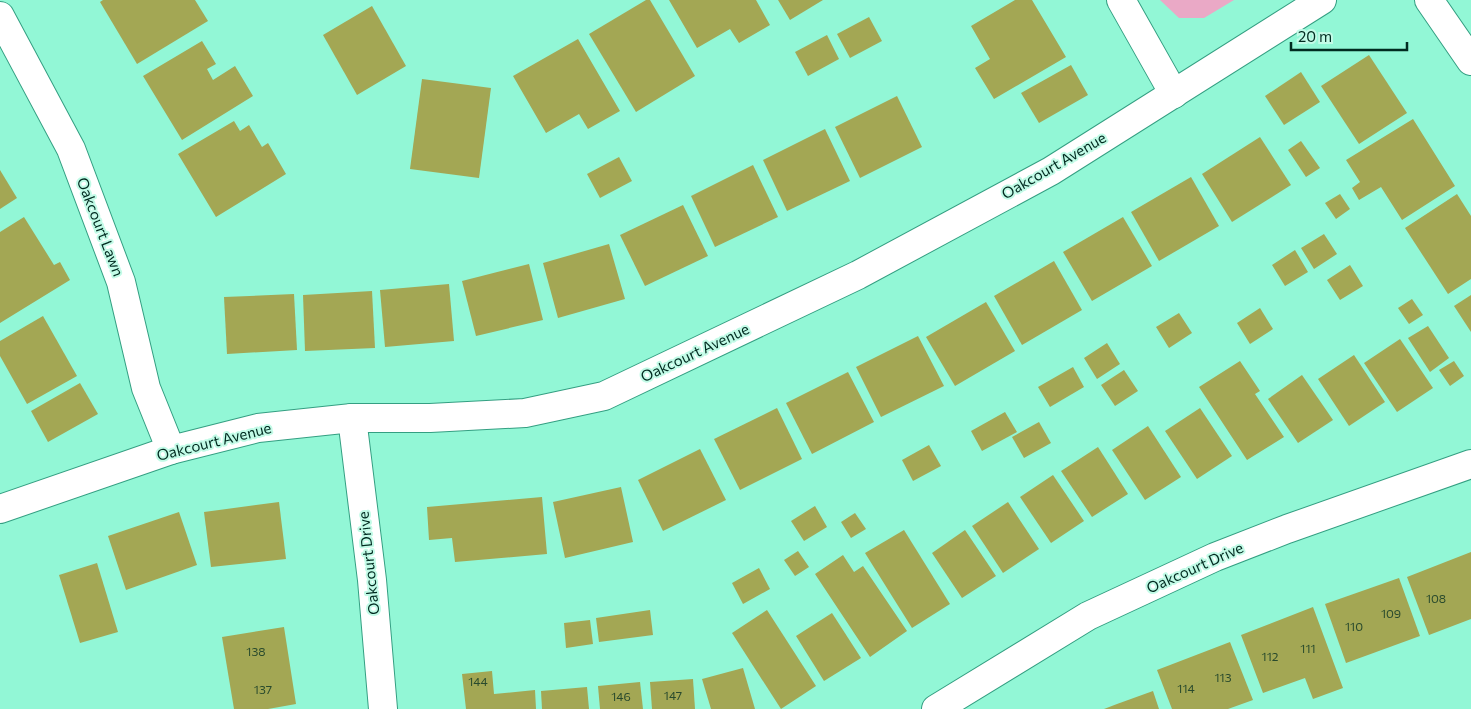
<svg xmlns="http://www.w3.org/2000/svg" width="1471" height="709" font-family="Commissioner,sans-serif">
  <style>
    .green { fill: #eaa9c6 }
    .building { fill: #a3a754 }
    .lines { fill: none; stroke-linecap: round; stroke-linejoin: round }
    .minor-casing { stroke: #349f82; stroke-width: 30 }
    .minor { stroke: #fff; stroke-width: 28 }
    .labels { text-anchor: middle; stroke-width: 4; stroke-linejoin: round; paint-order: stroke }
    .number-label { font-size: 12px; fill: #294a2d }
    .street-label { font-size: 15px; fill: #002b20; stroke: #c2fbe7 }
  </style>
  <rect width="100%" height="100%" fill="#92f7d6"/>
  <path class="green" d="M 1160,0 L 1234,0 L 1204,18 L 1179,18 Z"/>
  <g class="building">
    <path d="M 103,0 L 195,0 L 208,21 L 137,64 L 100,2 Z"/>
    <path d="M 646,0 L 650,0 L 695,76 L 636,112 L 589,34 Z"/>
    <path d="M 669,0 L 756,0 L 770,25 L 739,43 L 730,29 L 697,48 Z"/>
    <path d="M 778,0 L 823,0 L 790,20 Z"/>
    <path d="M 1015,0 L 1032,0 L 1066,57 L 994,99 L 975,68 L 990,59 L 971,26 Z"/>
    <path d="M 372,6 L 406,66 L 357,95 L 323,35 Z"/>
    <path d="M 869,17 L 882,41 L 850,58 L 837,34 Z"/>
    <path d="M 827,35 L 839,59 L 808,76 L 795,52 Z"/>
    <path d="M 578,39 L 620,111 L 588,129 L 579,114 L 546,133 L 513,76 Z"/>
    <path d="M 202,41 L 216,64 L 207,69 L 213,80 L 235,66 L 253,96 L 182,140 L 143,76 Z"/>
    <path d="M 1369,55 L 1407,113 L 1359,144 L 1321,86 Z"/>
    <path d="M 1071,65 L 1088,95 L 1039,123 L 1021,93 Z"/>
    <path d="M 1301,72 L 1320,102 L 1284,125 L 1265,96 Z"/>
    <path d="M 422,79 L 491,88 L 479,178 L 410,169 Z"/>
    <path d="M 897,96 L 922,147 L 860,178 L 835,127 Z"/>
    <path d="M 1413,119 L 1455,186 L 1402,220 L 1381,187 L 1359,200 L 1352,188 L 1360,182 L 1346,160 Z"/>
    <path d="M 234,121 L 240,131 L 249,125 L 262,147 L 268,143 L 286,174 L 216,217 L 178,154 Z"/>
    <path d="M 825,129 L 850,181 L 787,211 L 763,160 Z"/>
    <path d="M 1260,137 L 1291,185 L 1232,222 L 1202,174 Z"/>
    <path d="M 1301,141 L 1320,168 L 1306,177 L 1288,150 Z"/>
    <path d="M 619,157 L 632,181 L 600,198 L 587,174 Z"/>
    <path d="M 753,165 L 778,217 L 715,247 L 691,196 Z"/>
    <path d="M 0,170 L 17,198 L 0,209 Z"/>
    <path d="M 1191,177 L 1219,226 L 1159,261 L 1131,212 Z"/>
    <path d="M 1340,194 L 1350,209 L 1336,219 L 1325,203 Z"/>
    <path d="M 1457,194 L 1471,216 L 1471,279 L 1448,294 L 1405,228 Z"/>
    <path d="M 683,205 L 708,256 L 645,286 L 620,235 Z"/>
    <path d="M 24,217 L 54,265 L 60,262 L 70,280 L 0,323 L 0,232 Z"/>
    <path d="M 1123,217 L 1152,266 L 1092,301 L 1063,252 Z"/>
    <path d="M 1324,234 L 1337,254 L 1314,269 L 1301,248 Z"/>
    <path d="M 609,244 L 625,299 L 558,318 L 543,263 Z"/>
    <path d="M 1295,250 L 1308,272 L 1285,286 L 1272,265 Z"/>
    <path d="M 1054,261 L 1082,310 L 1022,345 L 994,296 Z"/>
    <path d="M 529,264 L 543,320 L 476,336 L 462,281 Z"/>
    <path d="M 1350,265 L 1363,286 L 1340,300 L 1327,280 Z"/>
    <path d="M 449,284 L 454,341 L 385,347 L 380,290 Z"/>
    <path d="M 372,291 L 375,348 L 305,351 L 303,295 Z"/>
    <path d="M 294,294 L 297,350 L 227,354 L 224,297 Z"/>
    <path d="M 1471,295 L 1471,332 L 1454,306 Z"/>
    <path d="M 1412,299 L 1423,315 L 1409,324 L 1398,308 Z"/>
    <path d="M 986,302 L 1015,351 L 955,386 L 926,337 Z"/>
    <path d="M 1260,308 L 1273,329 L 1250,344 L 1237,323 Z"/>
    <path d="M 1179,313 L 1192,333 L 1169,348 L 1156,327 Z"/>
    <path d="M 43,316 L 77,376 L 27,404 L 0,356 L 0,341 Z"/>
    <path d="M 1428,326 L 1449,358 L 1430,372 L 1408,338 Z"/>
    <path d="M 918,336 L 944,386 L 881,417 L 856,367 Z"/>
    <path d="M 1400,339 L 1433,388 L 1397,412 L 1364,363 Z"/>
    <path d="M 1107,343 L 1120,364 L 1097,379 L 1084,358 Z"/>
    <path d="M 1354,355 L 1385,402 L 1349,426 L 1318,379 Z"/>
    <path d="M 1240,361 L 1260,391 L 1255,394 L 1284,437 L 1247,460 L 1199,387 Z"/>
    <path d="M 1454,361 L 1464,376 L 1450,386 L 1439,370 Z"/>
    <path d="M 1073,367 L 1084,387 L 1050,407 L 1038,387 Z"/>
    <path d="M 1124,370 L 1138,391 L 1115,406 L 1101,385 Z"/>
    <path d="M 848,372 L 874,422 L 812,454 L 786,403 Z"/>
    <path d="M 1302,375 L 1333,420 L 1298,443 L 1268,399 Z"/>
    <path d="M 80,383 L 98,414 L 48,442 L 31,411 Z"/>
    <path d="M 777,408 L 802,459 L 740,490 L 714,439 Z"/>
    <path d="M 1200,408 L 1232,456 L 1197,479 L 1165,431 Z"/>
    <path d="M 1005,412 L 1017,432 L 982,451 L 971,431 Z"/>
    <path d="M 1039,422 L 1051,443 L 1024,458 L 1012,437 Z"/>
    <path d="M 1148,426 L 1181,477 L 1145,500 L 1112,450 Z"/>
    <path d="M 929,445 L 941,466 L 913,481 L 902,460 Z"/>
    <path d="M 1098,447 L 1128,494 L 1092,517 L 1061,471 Z"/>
    <path d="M 700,449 L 726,500 L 663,531 L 638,480 Z"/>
    <path d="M 1053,475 L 1084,521 L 1051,543 L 1020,497 Z"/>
    <path d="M 621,487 L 633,542 L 565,558 L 553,502 Z"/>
    <path d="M 542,497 L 547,554 L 455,562 L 452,538 L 429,540 L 427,507 Z"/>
    <path d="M 279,502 L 286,559 L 211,567 L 204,512 Z"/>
    <path d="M 1008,502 L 1039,549 L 1003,573 L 972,526 Z"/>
    <path d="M 815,506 L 827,527 L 804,541 L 791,521 Z"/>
    <path d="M 179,512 L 197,565 L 126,590 L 108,536 Z"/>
    <path d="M 855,513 L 866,529 L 851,538 L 841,522 Z"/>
    <path d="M 904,530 L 950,604 L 912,628 L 865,553 Z"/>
    <path d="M 965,530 L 996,576 L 962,598 L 932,553 Z"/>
    <path d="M 798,551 L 809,567 L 795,576 L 784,560 Z"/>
    <path d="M 1471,552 L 1471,619 L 1429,635 L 1407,577 Z"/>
    <path d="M 843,555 L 854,572 L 863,566 L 907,631 L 870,657 L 815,574 Z"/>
    <path d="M 97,563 L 118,632 L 80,643 L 59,575 Z"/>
    <path d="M 759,568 L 770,589 L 743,604 L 732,583 Z"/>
    <path d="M 1399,578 L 1420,636 L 1346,663 L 1325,604 Z"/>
    <path d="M 1313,607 L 1343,688 L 1313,699 L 1305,678 L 1263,693 L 1241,635 Z"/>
    <path d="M 650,610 L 653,635 L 599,642 L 596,618 Z"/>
    <path d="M 767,610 L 816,686 L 781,709 L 732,633 Z"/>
    <path d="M 832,613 L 861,658 L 824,681 L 796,636 Z"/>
    <path d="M 590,620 L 593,644 L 566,648 L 564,623 Z"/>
    <path d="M 284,627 L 296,704 L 268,709 L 234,709 L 222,637 Z"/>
    <path d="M 1230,642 L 1253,700 L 1228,709 L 1172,709 L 1157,670 Z"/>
    <path d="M 743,668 L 755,709 L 711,709 L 702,679 Z"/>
    <path d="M 492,671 L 494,694 L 535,690 L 536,709 L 466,709 L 462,674 Z"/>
    <path d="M 693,679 L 695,709 L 652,709 L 650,682 Z"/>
    <path d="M 640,682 L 643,709 L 600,709 L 598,686 Z"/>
    <path d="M 587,687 L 589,709 L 542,709 L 541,691 Z"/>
    <path d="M 1153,691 L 1159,709 L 1104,709 L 1117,704 Z"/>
  </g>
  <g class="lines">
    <defs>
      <g id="minor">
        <path d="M 1121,0 L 1174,94"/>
        <path d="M 1429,0 L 1471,61"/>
        <path d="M 0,16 L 71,149 L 121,282 L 146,388 L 171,450"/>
        <path d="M 352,418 L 372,580 L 383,709"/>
        <path d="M 0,509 L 171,450 L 258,428 L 352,418 L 430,418 L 525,413 L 604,396 L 858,275 L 1051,171 L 1322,0"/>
        <path d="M 936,709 L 1088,616 L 1215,557 L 1287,529 L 1471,464"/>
      </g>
    </defs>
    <use href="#minor" class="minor-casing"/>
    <use href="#minor" class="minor"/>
  </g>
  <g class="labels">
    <g class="number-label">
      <text x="1436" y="603">108</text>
      <text x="1391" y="618">109</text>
      <text x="1354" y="631">110</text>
      <text x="1308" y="653">111</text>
      <text x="256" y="656">138</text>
      <text x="1270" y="661">112</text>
      <text x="1223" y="682">113</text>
      <text x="478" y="686">144</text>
      <text x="1186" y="693">114</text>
      <text x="263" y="694">137</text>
      <text x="673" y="700">147</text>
      <text x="621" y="701">146</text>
    </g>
    <g class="street-label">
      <text transform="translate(1054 166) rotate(-30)" y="5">Oakcourt Avenue</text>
      <text transform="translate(100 227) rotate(69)" y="5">Oakcourt Lawn</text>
      <text transform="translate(695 353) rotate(-25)" y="5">Oakcourt Avenue</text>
      <text transform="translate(214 442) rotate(-14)" y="5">Oakcourt Avenue</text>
      <text transform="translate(369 563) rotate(-96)" y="5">Oakcourt Drive</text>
      <text transform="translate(1195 568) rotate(-24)" y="5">Oakcourt Drive</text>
    </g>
  </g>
  <path d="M1291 42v8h116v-8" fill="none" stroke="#002b20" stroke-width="2.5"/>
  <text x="1298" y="42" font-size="15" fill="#002b20" stroke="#c2fbe7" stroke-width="4" paint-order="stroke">20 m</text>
</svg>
